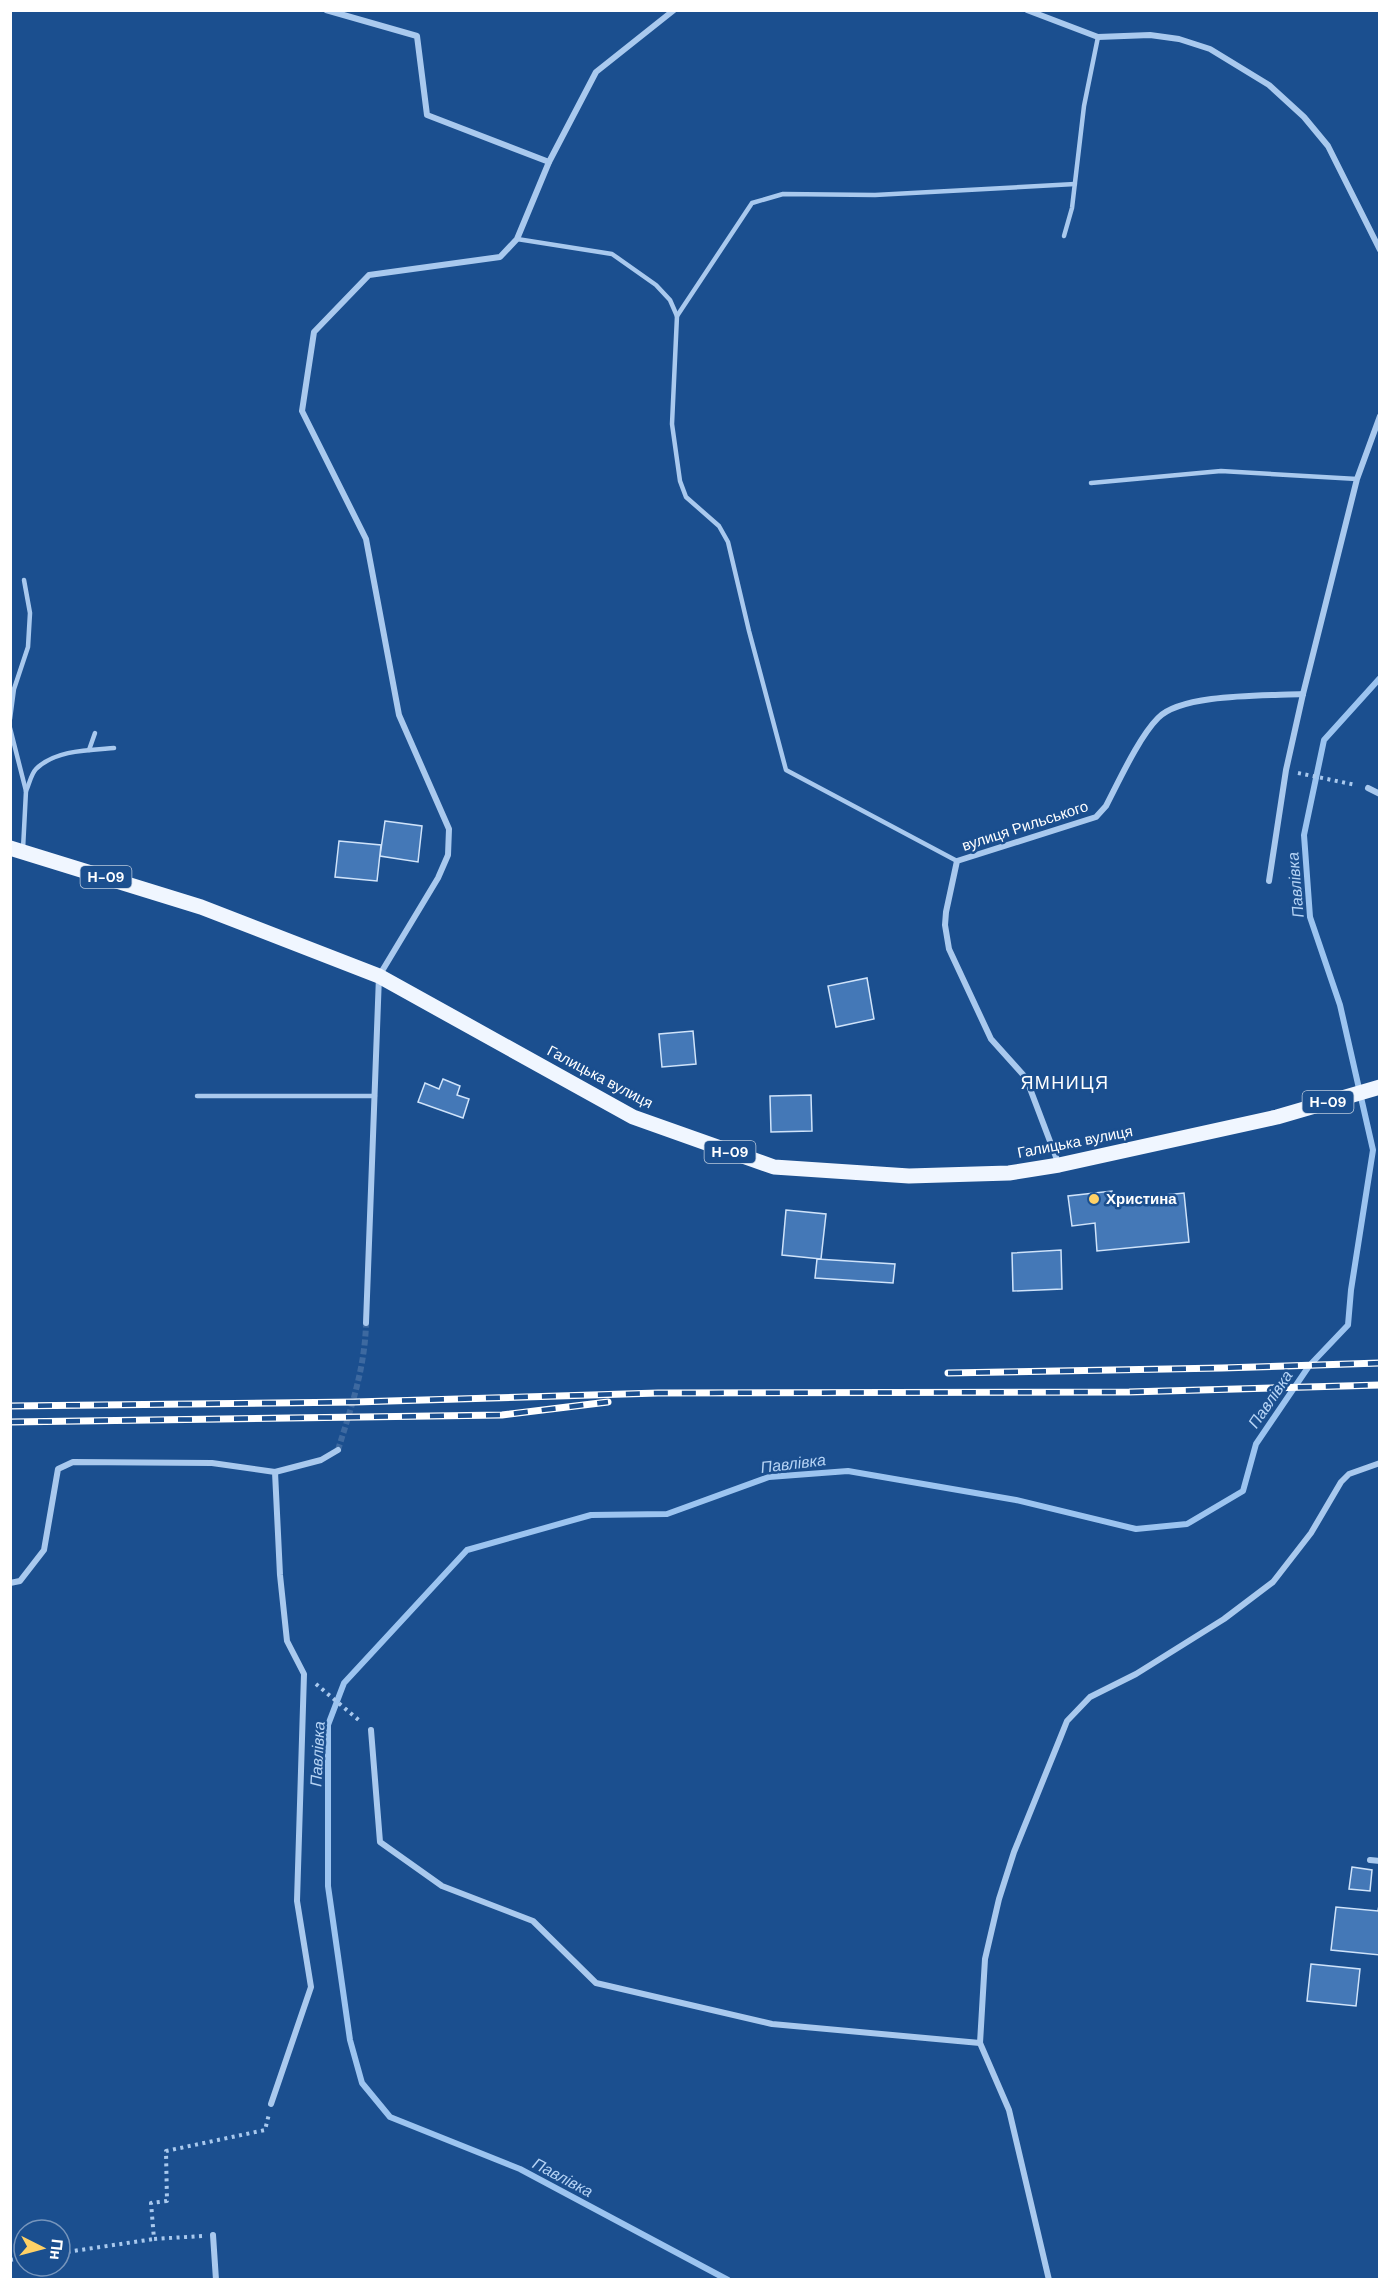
<svg xmlns="http://www.w3.org/2000/svg" width="1390" height="2290" font-family="'DM Sans',sans-serif">
  <style>
    .lines { fill: none; stroke-linecap: round; stroke-linejoin: round }
    .stream { stroke: #9cc4f0; stroke-width: 6 }
    .building { fill: #4478b7; stroke: #cfe3fa; stroke-width: 1.5 }
    .street-tunnel { stroke: #3d69a0; stroke-width: 6; stroke-dasharray: 6 3; stroke-linecap: butt }
    .path { stroke: #a9c9ee; stroke-width: 4; stroke-dasharray: 3 4.5; stroke-linecap: butt }
    .lane { stroke: #a9c9ee; stroke-width: 4.5 }
    .street { stroke: #a9c9ee; stroke-width: 6 }
    .primary { stroke: #f0f6ff; stroke-width: 15 }
    .rail-casing { stroke: #fff; stroke-width: 7 }
    .rail { stroke: #1b4f8f; stroke-width: 4.5; stroke-dasharray: 14; stroke-linecap: butt }
    .poi-dot { fill: #ffd166; stroke: #1b4f8f; stroke-width: 2 }
    .labels { text-anchor: middle; stroke-width: 5; stroke-linejoin: round; paint-order: stroke }
    .shield { fill: #1b4f8f; stroke: #bbcadd; stroke-width: 1.5 }
    .shield-label { font-size: 14px; font-weight: bold; fill: #fff }
    .street-label { font-size: 15px; fill: #fff; stroke: #1b4f8f }
    .poi-label { font-size: 15px; font-weight: bold; fill: #fff; stroke: #1b4f8f; text-anchor: start }
    .water-label { font-size: 16px; font-style: italic; fill: #b5d3f5; stroke: #1b4f8f }
    .quarter-label { font-size: 18px; letter-spacing: 1.5px; fill: #fff; stroke: #1b4f8f }
  </style>
  <rect width="100%" height="100%" fill="#1b4f8f"/>
  <g class="lines">
    <path class="stream" d="M 728,2280 L 520,2169 L 390,2117 L 362,2083 L 350,2040 L 328,1886 L 328,1725 L 344,1683 L 467,1550 L 591,1515 L 667,1514 L 769,1477 L 848,1471 L 1016,1500 L 1136,1529 L 1187,1524 L 1243,1491 L 1256,1444 L 1309,1366 L 1348,1325 L 1351,1290 L 1373,1150 L 1340,1005 L 1310,917 L 1304,835 L 1324,740 L 1380,678"/>
  </g>
  <g class="building">
    <path d="M 385,821 L 422,826 L 418,862 L 380,856 Z"/>
    <path d="M 339,841 L 381,845 L 377,881 L 335,877 Z"/>
    <path d="M 867,978 L 874,1019 L 836,1027 L 828,986 Z"/>
    <path d="M 693,1031 L 696,1064 L 662,1067 L 659,1034 Z"/>
    <path d="M 443,1079 L 460,1086 L 457,1095 L 469,1099 L 463,1118 L 418,1102 L 425,1083 L 439,1089 Z"/>
    <path d="M 811,1095 L 812,1131 L 771,1132 L 770,1096 Z"/>
    <path d="M 1112,1191 L 1113,1200 L 1184,1193 L 1189,1242 L 1097,1251 L 1095,1223 L 1072,1226 L 1068,1196 Z"/>
    <path d="M 786,1210 L 826,1214 L 821,1259 L 782,1255 Z"/>
    <path d="M 1061,1250 L 1062,1289 L 1013,1291 L 1012,1253 Z"/>
    <path d="M 817,1259 L 895,1264 L 893,1283 L 815,1278 Z"/>
    <path d="M 1352,1867 L 1372,1870 L 1370,1891 L 1349,1889 Z"/>
    <path d="M 1380,1900 L 1380,1955 L 1331,1950 L 1336,1907 L 1378,1911 Z"/>
    <path d="M 1311,1964 L 1360,1969 L 1356,2006 L 1307,2001 Z"/>
  </g>
  <g class="lines">
    <path class="street-tunnel" d="M 338,1450 C 351,1408 365,1368 366,1323"/>
    <g class="path">
      <path d="M 1298,773 L 1356,785"/>
      <path d="M 316,1684 L 361,1722"/>
      <path d="M 202,2236 L 154,2239 L 151,2203 L 167,2201 L 166,2151 L 265,2130 L 269,2114"/>
      <path d="M 60,2253 L 154,2239"/>
      <path d="M 10,2260 L 24,2258"/>
    </g>
    <g class="lane">
      <path d="M 1064,236 L 1072,208 L 1084,106 L 1098,37"/>
      <path d="M 517,239 L 612,254 L 656,285 L 670,300 L 677,316 L 672,424 L 680,481 L 686,497 L 719,526 L 728,542 L 749,631 L 786,770 L 957,861"/>
      <path d="M 677,316 L 752,203 L 783,194 L 875,195 L 1075,184"/>
      <path d="M 1091,483 L 1221,471 L 1357,479"/>
      <path d="M 10,719 L 14,689 L 28,647 L 30,613 L 24,580"/>
      <path d="M 10,728 L 26,791 L 23,849"/>
      <path d="M 89,750 L 95,733"/>
      <path d="M 26,791 C 29,785 31,774 36,769 C 55,750 89,750 114,748"/>
      <path d="M 197,1096 L 375,1096"/>
    </g>
    <g class="street">
      <path d="M 326,10 L 417,36 L 427,115 L 549,162"/>
      <path d="M 1027,10 L 1098,37 L 1150,35 L 1179,39 L 1210,49 L 1269,85 L 1304,117 L 1328,146 L 1380,250"/>
      <path d="M 1368,788 L 1380,794"/>
      <path d="M 1269,881 L 1286,770 L 1303,694 L 1357,479 L 1380,416"/>
      <path d="M 1059,1165 L 1026,1078 L 991,1039 L 949,949 L 945,925 L 946,912 L 957,861 L 1096,817 L 1106,806 C 1119,781 1139,737 1158,718 C 1182,693 1268,696 1303,694"/>
      <path d="M 366,1323 L 379,976 L 438,878 L 448,855 L 449,829 L 399,715 L 366,539 L 302,411 L 314,332 L 369,275 L 500,257 L 517,239 L 549,162 L 596,72 L 674,10"/>
      <path d="M 275,1472 L 321,1460 L 338,1450"/>
      <path d="M 10,1583 L 20,1581 L 44,1550 L 58,1469 L 73,1462 L 212,1463 L 275,1472 L 280,1575 L 287,1641 L 304,1674 L 297,1901 L 311,1987 L 271,2104"/>
      <path d="M 371,1730 L 380,1842 L 442,1886 L 533,1921 L 596,1983 L 772,2024 L 980,2043"/>
      <path d="M 1370,1860 L 1380,1861"/>
      <path d="M 213,2235 L 216,2280"/>
      <path d="M 1049,2280 L 1009,2110 L 980,2043 L 985,1959 L 999,1899 L 1014,1852 L 1061,1736 L 1067,1721 L 1090,1697 L 1136,1674 L 1224,1619 L 1273,1582 L 1311,1533 L 1341,1482 L 1349,1474 L 1380,1463"/>
    </g>
    <path class="primary" d="M 10,848 L 201,907 L 379,976 L 633,1117 L 774,1167 L 909,1176 L 1009,1173 L 1059,1165 L 1277,1117 L 1380,1087"/>
    <defs>
      <g id="rail">
        <path d="M 948,1373 L 1222,1368 L 1380,1363"/>
        <path d="M 10,1406 L 355,1402 L 658,1393 L 1129,1392 L 1380,1385"/>
        <path d="M 10,1422 L 502,1415 L 608,1402"/>
      </g>
    </defs>
    <use href="#rail" class="rail-casing"/>
    <use href="#rail" class="rail"/>
  </g>
  <circle class="poi-dot" cx="1094" cy="1199" r="6"/>
  <g class="labels">
    <g class="shield">
      <rect x="80.5" y="866" width="51" height="22" rx="4.5"/>
      <rect x="1302.5" y="1091" width="51" height="22" rx="4.5"/>
      <rect x="704.5" y="1141" width="51" height="22" rx="4.5"/>
    </g>
    <g class="shield-label">
      <text x="106" y="882">Н-09</text>
      <text x="1328" y="1107">Н-09</text>
      <text x="730" y="1157">Н-09</text>
    </g>
    <g class="street-label">
      <text transform="translate(1025 826) rotate(-18)" y="5">вулиця Рильського</text>
      <text transform="translate(600 1077) rotate(28)" y="5">Галицька вулиця</text>
      <text transform="translate(1075 1142) rotate(-11)" y="5">Галицька вулиця</text>
    </g>
    <g class="poi-label">
      <text x="1106" y="1204">Христина</text>
    </g>
    <g class="water-label">
      <text transform="translate(1295 885) rotate(-95)" y="6">Павлівка</text>
      <text transform="translate(1270 1399) rotate(-56)" y="6">Павлівка</text>
      <text transform="translate(793 1463) rotate(-7)" y="6">Павлівка</text>
      <text transform="translate(317 1754) rotate(-87)" y="6">Павлівка</text>
      <text transform="translate(563 2177) rotate(28)" y="6">Павлівка</text>
    </g>
    <g class="quarter-label">
      <text x="1065" y="1089">ЯМНИЦЯ</text>
    </g>
  </g>
  <rect width="1390" height="2290" fill="none" stroke="#ffffff" stroke-width="24"/>
  <g transform="translate(42 2248) rotate(96)"><circle r="28" fill="#1b4f8f" stroke="#7695bc" stroke-width="1.5"/>
  <path d="M0-4.5L10 22L0 15L-10 22Z" fill="#ffd166"/>
  <text y="-9" font-size="16" font-weight="bold" text-anchor="middle" fill="#ffffff">Пн</text>
  </g>
</svg>
